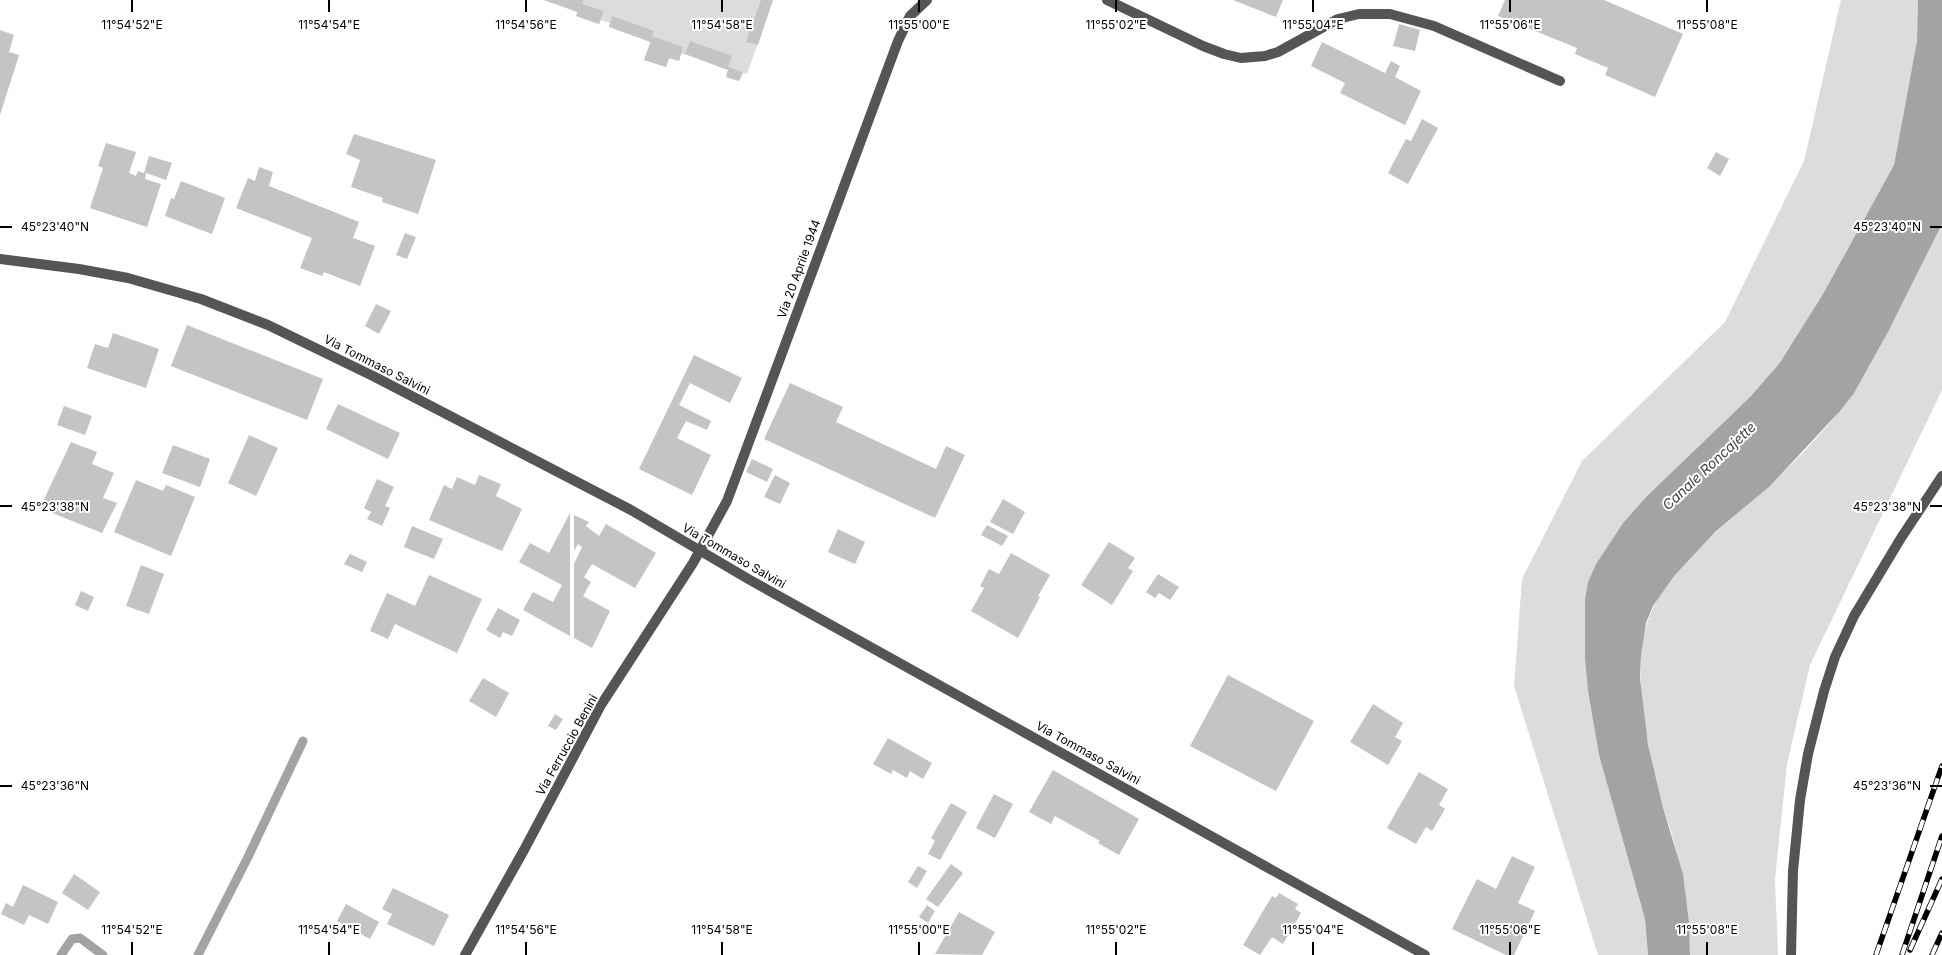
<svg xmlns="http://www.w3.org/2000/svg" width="1942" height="955" font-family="Inter,sans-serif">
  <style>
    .green { fill: #dcdcdc }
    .water { fill: #a3a3a3 }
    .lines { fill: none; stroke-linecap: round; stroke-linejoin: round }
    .stream { stroke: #a3a3a3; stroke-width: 9 }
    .building { fill: #c4c4c4 }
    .street { stroke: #555; stroke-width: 10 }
    .rail-casing { stroke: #000; stroke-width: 5.5 }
    .rail { stroke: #fff; stroke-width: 4; stroke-dasharray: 11; stroke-linecap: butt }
    .ticks { fill: none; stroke: #000; stroke-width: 2 }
    .labels { text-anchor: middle; stroke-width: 4; stroke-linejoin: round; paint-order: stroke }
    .street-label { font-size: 12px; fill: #000; stroke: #fff }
    .water-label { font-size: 14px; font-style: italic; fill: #444; stroke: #fff }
    .ticks-label { font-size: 12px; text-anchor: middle; fill: #000; stroke: #fff; stroke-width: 4; stroke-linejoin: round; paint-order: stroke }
  </style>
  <rect width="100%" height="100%" fill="#fff"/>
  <g class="green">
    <path d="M 544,0 L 773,0 L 747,74 L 743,73 L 739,81 L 726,77 L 728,70 L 685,54 L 681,54 L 679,61 L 669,58 L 666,67 L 644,60 L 650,42 L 609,27 L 610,23 L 601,20 L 599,24 L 576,16 L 577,12 Z"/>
    <path d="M 1841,0 L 1918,0 L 1917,41 L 1894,165 L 1823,294 L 1779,364 L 1750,397 L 1646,497 L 1623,523 L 1596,564 L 1588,582 L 1585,599 L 1585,659 L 1588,691 L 1599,755 L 1645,919 L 1648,955 L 1598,955 L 1514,686 L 1522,579 L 1582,461 L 1725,322 L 1804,161 Z"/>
    <path d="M 1942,224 L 1942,390 L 1810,665 L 1787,764 L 1775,879 L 1778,955 L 1690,955 C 1689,917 1683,879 1674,842 C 1671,830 1666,818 1662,806 C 1650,761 1638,704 1641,656 C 1645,580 1717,533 1769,486 C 1794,463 1820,436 1841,409 C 1854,394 1863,376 1873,359 C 1898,315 1919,269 1942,224 Z"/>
  </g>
  <path class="water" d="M 1918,0 L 1942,0 L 1942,224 L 1888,332 L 1854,393 L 1840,411 L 1770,486 L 1715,532 L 1674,576 L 1653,606 L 1646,623 L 1641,655 L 1640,678 L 1648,745 L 1663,808 L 1683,874 L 1689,923 L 1690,955 L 1648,955 L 1645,919 L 1599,755 L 1588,691 L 1585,659 L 1585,599 L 1588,582 L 1596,564 L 1623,523 L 1646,497 L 1750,397 L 1779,364 L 1823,294 L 1894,165 L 1917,41 Z"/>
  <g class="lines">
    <g class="stream">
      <path d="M 61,955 L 72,939 L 80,938 L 103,955"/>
      <path d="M 198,955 L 248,857 L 303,741"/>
    </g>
  </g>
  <g class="building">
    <path d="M 544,0 L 584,0 L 582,4 L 604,11 L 599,24 L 576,16 L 578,12 Z"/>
    <path d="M 761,0 L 773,0 L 758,45 L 746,42 Z"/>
    <path d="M 1233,0 L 1283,0 L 1276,17 Z"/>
    <path d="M 1505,0 L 1604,0 L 1683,34 L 1655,97 L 1605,75 L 1608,68 L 1575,54 L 1577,48 L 1498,16 Z"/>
    <path d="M 612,16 L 654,31 L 652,36 L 683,47 L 679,61 L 669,58 L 666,67 L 644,60 L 651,42 L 609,27 Z"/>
    <path d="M 1399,24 L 1420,30 L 1415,51 L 1393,46 Z"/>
    <path d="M 0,30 L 14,35 L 9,52 L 19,55 L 0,115 Z"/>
    <path d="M 690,41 L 732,56 L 728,67 L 743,72 L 739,81 L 726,77 L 728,70 L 685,54 Z"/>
    <path d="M 1322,42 L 1385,73 L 1391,61 L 1400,66 L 1395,77 L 1421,91 L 1405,125 L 1340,93 L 1345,83 L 1311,66 Z"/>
    <path d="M 1422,119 L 1438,128 L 1408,184 L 1388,173 L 1406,139 L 1411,141 Z"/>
    <path d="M 354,134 L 436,160 L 418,214 L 382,202 L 383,198 L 351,187 L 360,160 L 346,154 Z"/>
    <path d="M 106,143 L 136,152 L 129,173 L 136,176 L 138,171 L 144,173 L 149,156 L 172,163 L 166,180 L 146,173 L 145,179 L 161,184 L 147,227 L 90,208 L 103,168 L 98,166 Z"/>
    <path d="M 1716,152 L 1729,159 L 1720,176 L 1707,168 Z"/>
    <path d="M 259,167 L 273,172 L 269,186 L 359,222 L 353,238 L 375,246 L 360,286 L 324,272 L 322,276 L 300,268 L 312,238 L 236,208 L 248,178 L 255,181 Z"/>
    <path d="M 181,181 L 225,198 L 212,234 L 165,216 L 171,198 L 174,199 Z"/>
    <path d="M 405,233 L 416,237 L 407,259 L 396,255 Z"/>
    <path d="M 376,304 L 391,311 L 379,334 L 365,326 Z"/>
    <path d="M 187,325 L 323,379 L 307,420 L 171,366 Z"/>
    <path d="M 113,333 L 159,349 L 146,388 L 87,368 L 95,344 L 108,348 Z"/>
    <path d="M 694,355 L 742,378 L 730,403 L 690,383 L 679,405 L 711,421 L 707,430 L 686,421 L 677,438 L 711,455 L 692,495 L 639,469 Z"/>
    <path d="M 790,383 L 843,407 L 836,422 L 936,469 L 946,446 L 965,455 L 935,518 L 764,439 Z"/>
    <path d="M 338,404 L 400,433 L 388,459 L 326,429 Z"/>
    <path d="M 64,406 L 92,416 L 85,435 L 57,425 Z"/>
    <path d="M 249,435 L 278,448 L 256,496 L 228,483 Z"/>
    <path d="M 71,442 L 97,452 L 92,464 L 114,473 L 103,498 L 117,503 L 102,533 L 40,508 Z"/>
    <path d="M 173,445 L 210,459 L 200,487 L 162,473 Z"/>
    <path d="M 752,459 L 773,469 L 767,482 L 746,472 Z"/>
    <path d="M 479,475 L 501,484 L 496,496 L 522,509 L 502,551 L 429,520 L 444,485 L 452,489 L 457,477 L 475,485 Z"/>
    <path d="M 775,475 L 790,483 L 780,504 L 764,497 Z"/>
    <path d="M 377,479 L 394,487 L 385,506 L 390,508 L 382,526 L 367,519 L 371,512 L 364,508 Z"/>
    <path d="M 136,480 L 163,491 L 166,485 L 195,497 L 171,556 L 114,532 Z"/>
    <path d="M 1003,499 L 1025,512 L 1013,534 L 990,522 Z"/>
    <path d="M 570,513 L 570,636 L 523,610 L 533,592 L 553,602 L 562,585 L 519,562 L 530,543 L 549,553 Z"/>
    <path d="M 574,515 L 589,522 L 586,526 L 599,536 L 606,524 L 656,553 L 635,588 L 592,564 L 584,577 L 591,582 L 583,596 L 610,611 L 592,648 L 574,638 L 574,564 L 582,547 L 578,544 L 574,551 Z"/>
    <path d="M 987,525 L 1008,536 L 1002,546 L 981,535 Z"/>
    <path d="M 412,526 L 443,539 L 434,559 L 404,547 Z"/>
    <path d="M 838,529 L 865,542 L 855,564 L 828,552 Z"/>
    <path d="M 1109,542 L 1135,558 L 1128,568 L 1133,571 L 1112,605 L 1081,585 Z"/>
    <path d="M 1011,553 L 1050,575 L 1038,596 L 1040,597 L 1018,638 L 971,611 L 984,588 L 980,586 L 989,569 L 999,574 Z"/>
    <path d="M 350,554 L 367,562 L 362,572 L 344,564 Z"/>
    <path d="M 141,565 L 164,574 L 149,614 L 126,606 Z"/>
    <path d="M 1158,574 L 1179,587 L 1170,600 L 1159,593 L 1155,598 L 1146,592 Z"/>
    <path d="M 429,575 L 482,599 L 457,653 L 395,624 L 388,639 L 370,631 L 387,593 L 415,606 Z"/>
    <path d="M 81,591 L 94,597 L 88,611 L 75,605 Z"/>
    <path d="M 498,608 L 520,620 L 512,636 L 503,632 L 500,638 L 486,630 Z"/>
    <path d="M 1228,675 L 1314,721 L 1276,791 L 1190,746 Z"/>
    <path d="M 483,678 L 509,693 L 496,717 L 469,701 Z"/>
    <path d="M 1373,704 L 1403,723 L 1395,737 L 1402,741 L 1388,765 L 1350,742 Z"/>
    <path d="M 555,714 L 563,719 L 556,730 L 548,726 Z"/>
    <path d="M 888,738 L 932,763 L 923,779 L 910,771 L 907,778 L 893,770 L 891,774 L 873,764 Z"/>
    <path d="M 1053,770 L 1139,819 L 1119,855 L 1098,843 L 1100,841 L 1055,816 L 1051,824 L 1029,812 Z"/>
    <path d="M 1419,772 L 1448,789 L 1439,805 L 1445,809 L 1432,831 L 1426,827 L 1416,844 L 1387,828 Z"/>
    <path d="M 994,794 L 1013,804 L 995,838 L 976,828 Z"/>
    <path d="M 951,803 L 967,812 L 940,860 L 928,854 L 935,841 L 931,838 Z"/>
    <path d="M 1512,856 L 1535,867 L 1518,903 L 1535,911 L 1514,955 L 1506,955 L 1452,929 L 1477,879 L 1496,889 Z"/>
    <path d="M 951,864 L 963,873 L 938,907 L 926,899 Z"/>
    <path d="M 918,866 L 927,871 L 917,888 L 908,882 Z"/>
    <path d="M 74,874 L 100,892 L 88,910 L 62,893 Z"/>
    <path d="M 23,885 L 58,902 L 48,924 L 29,915 L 24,925 L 1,914 L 6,903 L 13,907 Z"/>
    <path d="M 393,888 L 449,915 L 434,946 L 387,924 L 392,914 L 382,909 Z"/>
    <path d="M 1279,893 L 1298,904 L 1295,909 L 1301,913 L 1283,944 L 1272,937 L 1260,955 L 1243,945 L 1272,896 L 1276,898 Z"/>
    <path d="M 346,904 L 379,922 L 370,939 L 337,921 Z"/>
    <path d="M 927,905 L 935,911 L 928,923 L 919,917 Z"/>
    <path d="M 959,912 L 995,932 L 982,955 L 935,954 Z"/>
  </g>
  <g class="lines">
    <g class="street">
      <path d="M 1107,0 L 1203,46 L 1224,54 L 1241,58 L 1265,56 L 1278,52 L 1338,19 L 1359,14 L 1390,14 L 1434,26 L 1560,81"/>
      <path d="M 0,259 L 79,269 L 128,278 L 201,299 L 268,325 L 375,377 L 631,510 L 750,580 L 1425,955"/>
      <path d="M 465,955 L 524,850 L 601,705 L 693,563 L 727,501 L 898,41 L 910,16 L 927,0"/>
      <path d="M 1791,955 L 1793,871 L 1800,800 L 1808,754 L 1824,691 L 1835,657 L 1854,616 L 1901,538 L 1942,476"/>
    </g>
    <defs>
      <g id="rail">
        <path d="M 1910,950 L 1942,879"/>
        <path d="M 1876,955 L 1942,766"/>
        <path d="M 1902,955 L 1942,836"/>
        <path d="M 1932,955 L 1942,933"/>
      </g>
    </defs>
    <use href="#rail" class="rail-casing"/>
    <use href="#rail" class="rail"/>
  </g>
  <path class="ticks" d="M 132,0 L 132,12M 329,0 L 329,12M 526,0 L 526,12M 722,0 L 722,12M 919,0 L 919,12M 1116,0 L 1116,12M 1313,0 L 1313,12M 1510,0 L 1510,12M 1707,0 L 1707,12M 0,227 L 12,227M 1930,227 L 1942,227M 0,506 L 12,506M 1930,506 L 1942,506M 0,786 L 12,786M 1930,786 L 1942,786M 132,942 L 132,955M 329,942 L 329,955M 526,942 L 526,955M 722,942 L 722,955M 919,942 L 919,955M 1116,942 L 1116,955M 1313,942 L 1313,955M 1510,942 L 1510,955M 1707,942 L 1707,955"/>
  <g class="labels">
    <g class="street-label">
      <text transform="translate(799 269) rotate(-70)" y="4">Via 20 Aprile 1944</text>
      <text transform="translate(377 365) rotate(27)" y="4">Via Tommaso Salvini</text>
      <text transform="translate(734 556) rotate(30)" y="4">Via Tommaso Salvini</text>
      <text transform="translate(567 745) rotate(-61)" y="4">Via Ferruccio Benini</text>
      <text transform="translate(1088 753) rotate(29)" y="4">Via Tommaso Salvini</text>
    </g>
    <g class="water-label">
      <text transform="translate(1709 466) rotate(-43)" y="5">Canale Roncajette</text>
    </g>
  </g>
  <g class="ticks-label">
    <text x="132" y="29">11°54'52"E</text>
    <text x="329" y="29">11°54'54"E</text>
    <text x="526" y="29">11°54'56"E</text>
    <text x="722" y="29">11°54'58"E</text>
    <text x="919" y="29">11°55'00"E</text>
    <text x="1116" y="29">11°55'02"E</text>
    <text x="1313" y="29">11°55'04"E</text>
    <text x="1510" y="29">11°55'06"E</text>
    <text x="1707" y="29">11°55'08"E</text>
    <text x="55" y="231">45°23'40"N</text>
    <text x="1887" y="231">45°23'40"N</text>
    <text x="55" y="511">45°23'38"N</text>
    <text x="1887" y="511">45°23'38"N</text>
    <text x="55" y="790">45°23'36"N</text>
    <text x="1887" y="790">45°23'36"N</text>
    <text x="132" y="934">11°54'52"E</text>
    <text x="329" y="934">11°54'54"E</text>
    <text x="526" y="934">11°54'56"E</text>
    <text x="722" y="934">11°54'58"E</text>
    <text x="919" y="934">11°55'00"E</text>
    <text x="1116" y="934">11°55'02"E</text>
    <text x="1313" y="934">11°55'04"E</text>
    <text x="1510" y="934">11°55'06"E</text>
    <text x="1707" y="934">11°55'08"E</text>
  </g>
</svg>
